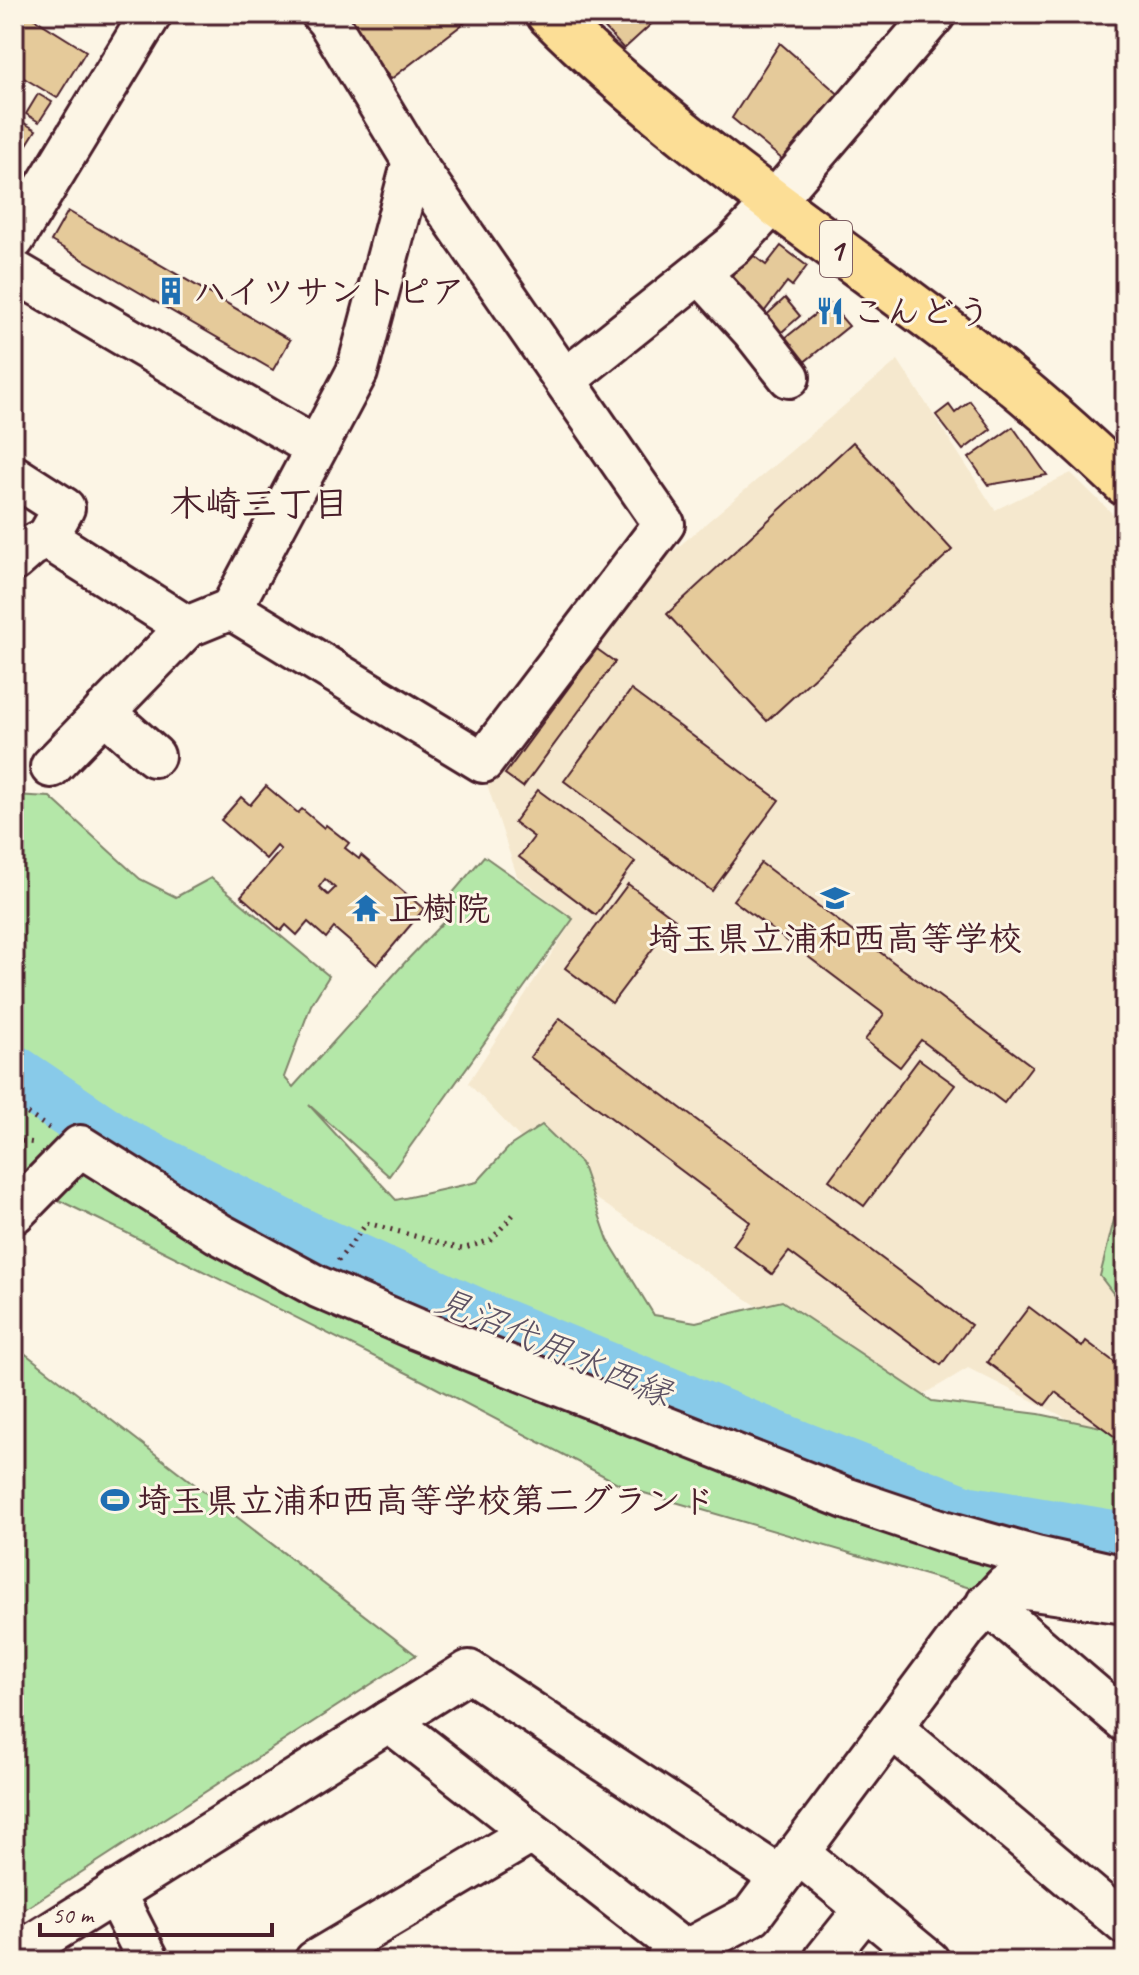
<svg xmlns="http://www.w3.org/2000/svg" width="1139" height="1975" font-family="Caveat,'Klee One',sans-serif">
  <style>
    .built { fill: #f5e8ce }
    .green { fill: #b4e7a8; stroke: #7f836a; stroke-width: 2 }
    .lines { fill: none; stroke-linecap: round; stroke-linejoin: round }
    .river { stroke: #88cae9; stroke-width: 56 }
    .building { fill: #e5ca9a; stroke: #4a1f2b; stroke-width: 2; fill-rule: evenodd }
    .minor-casing { stroke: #4a1f2b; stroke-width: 46 }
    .major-casing { stroke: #4a1f2b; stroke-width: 50 }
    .path { stroke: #4a1f2b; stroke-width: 5; stroke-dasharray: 2 6; stroke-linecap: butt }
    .minor { stroke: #fcf5e5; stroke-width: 40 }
    .major { stroke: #fcde96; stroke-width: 44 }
    .labels { text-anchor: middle; stroke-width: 6; stroke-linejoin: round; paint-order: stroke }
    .shield { fill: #fcf5e5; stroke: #7f5f63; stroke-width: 2 }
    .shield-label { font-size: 32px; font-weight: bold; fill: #4a1f2b }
    .poi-label { font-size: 34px; font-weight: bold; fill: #4a1f2b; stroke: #fcf5e5; text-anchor: start }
    .neighbourhood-label { font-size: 36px; font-weight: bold; fill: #4a1f2b; stroke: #fcf5e5 }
    .water-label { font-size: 36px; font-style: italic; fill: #5d5264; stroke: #fcf5e5 }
  </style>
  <rect width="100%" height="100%" fill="#fcf5e5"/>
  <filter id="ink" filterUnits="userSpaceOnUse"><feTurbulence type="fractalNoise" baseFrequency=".0125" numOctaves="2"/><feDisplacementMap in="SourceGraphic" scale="16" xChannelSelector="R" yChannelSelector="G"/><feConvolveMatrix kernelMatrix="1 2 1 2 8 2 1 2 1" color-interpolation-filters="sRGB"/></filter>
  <g filter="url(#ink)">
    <path class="built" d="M 898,360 L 995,510 L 1071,473 L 1125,526 L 1125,1448 L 968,1368 L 910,1403 L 763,1310 L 546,1165 L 468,1083 L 574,919 L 517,876 L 487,784 L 671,553 Z"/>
    <g class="green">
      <path d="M 14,795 L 50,797 L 140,879 L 176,897 L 211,878 L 329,976 L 311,1005 L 284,1077 L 293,1087 L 408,959 L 453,912 L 445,902 L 484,856 L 573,919 L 389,1176 L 309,1105 L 396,1200 L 477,1182 L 510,1146 L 542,1125 L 581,1163 L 608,1240 L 654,1315 L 696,1322 L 782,1301 L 932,1401 L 1039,1414 L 1125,1432 L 1125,1565 L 977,1590 L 627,1488 L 423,1381 L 127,1233 L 17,1180 L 14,1179 Z"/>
      <path d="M 1125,1207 L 1125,1309 L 1100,1276 L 1116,1212 Z"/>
      <path d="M 14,1345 L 416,1655 L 14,1916 Z"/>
    </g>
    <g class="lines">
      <path class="river" d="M 14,1073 L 122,1146 L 305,1238 L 490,1322 L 800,1449 L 965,1513 L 1125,1540"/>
    </g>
    <g class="building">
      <path d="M 14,14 L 32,14 L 30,16 L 86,51 L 57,98 L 14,72 Z"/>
      <path d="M 340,14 L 476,14 L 391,79 Z"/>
      <path d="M 606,14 L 656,14 L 659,17 L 624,49 L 598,21 Z"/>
      <path d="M 780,43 L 843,98 L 783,160 L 732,118 Z"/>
      <path d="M 38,94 L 52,102 L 39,122 L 26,114 Z"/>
      <path d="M 14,117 L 36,130 L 14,165 Z"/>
      <path d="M 68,211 L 290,340 L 273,370 L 51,241 Z"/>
      <path d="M 781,246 L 807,266 L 792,286 L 787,282 L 764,312 L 726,284 L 749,252 L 766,265 Z"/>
      <path d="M 785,298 L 800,316 L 775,338 L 760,321 Z"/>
      <path d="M 829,303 L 849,326 L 798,367 L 779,343 Z"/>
      <path d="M 970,401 L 991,429 L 963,450 L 936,415 L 949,405 L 955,413 Z"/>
      <path d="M 1013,427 L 1047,475 L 988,485 L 969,458 Z"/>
      <path d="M 853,442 L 952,550 L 767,721 L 667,614 Z"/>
      <path d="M 597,649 L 615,662 L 523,787 L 505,774 Z"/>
      <path d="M 631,690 L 779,800 L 712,891 L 564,781 Z"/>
      <path d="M 266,786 L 298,813 L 302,809 L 324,828 L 326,825 L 349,843 L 345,848 L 359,859 L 361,855 L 424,909 L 377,965 L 334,928 L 326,938 L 308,922 L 297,935 L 286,925 L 281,931 L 241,896 L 281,850 L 277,846 L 266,859 L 221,820 L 241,797 L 250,805 ZM 325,879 L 335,888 L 328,895 L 319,887 Z"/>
      <path d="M 538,790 L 635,862 L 596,915 L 519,857 L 534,837 L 514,822 Z"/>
      <path d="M 761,863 L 1032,1066 L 1004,1103 L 921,1040 L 900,1067 L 865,1040 L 884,1014 L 733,900 Z"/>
      <path d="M 628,884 L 675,919 L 612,1003 L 565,968 Z"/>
      <path d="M 560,1018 L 971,1325 L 941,1365 L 789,1252 L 772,1274 L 733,1245 L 750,1222 L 530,1057 Z"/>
      <path d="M 919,1059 L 955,1085 L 864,1206 L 829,1180 Z"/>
      <path d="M 1029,1307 L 1082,1347 L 1086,1341 L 1125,1370 L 1125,1438 L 1122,1442 L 1055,1392 L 1045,1405 L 987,1362 Z"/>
      <path d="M 198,1950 L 204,1961 L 178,1961 Z"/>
    </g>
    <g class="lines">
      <defs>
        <g id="minor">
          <path d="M 14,239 L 151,14"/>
          <path d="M 14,271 L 316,448"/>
          <path d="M 700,273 L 752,330 L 789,377"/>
          <path d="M 565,380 L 734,245 L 773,203 L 935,14"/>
          <path d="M 14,476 L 64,508 L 47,538 L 187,627"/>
          <path d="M 14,561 L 31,546 L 47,538"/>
          <path d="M 231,609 L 357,372 L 413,161"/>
          <path d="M 104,712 L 154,756"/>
          <path d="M 51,767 L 187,627 L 231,609 L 483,762 L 664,524 L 413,161 L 328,21 L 322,14"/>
          <path d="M 14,1213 L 80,1146 L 218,1233 L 318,1287 L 416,1329 L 848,1499 L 943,1531 L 1036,1557 L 1125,1577"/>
          <path d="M 987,1603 L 1125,1721"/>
          <path d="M 389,1721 L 684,1951 L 689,1961"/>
          <path d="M 892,1728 L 1125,1924"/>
          <path d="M 798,1853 L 929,1961"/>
          <path d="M 114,1892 L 149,1961"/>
          <path d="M 14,1956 L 469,1671 L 780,1877"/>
          <path d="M 315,1961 L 531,1833"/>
          <path d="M 666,1961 L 752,1915 L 966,1628 L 1005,1586 L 1125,1603"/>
          <path d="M 826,1961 L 825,1959 L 865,1909"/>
        </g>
        <path id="major" d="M 549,14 C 676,141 827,238 968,347 C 1023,389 1075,435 1125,483"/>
      </defs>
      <use href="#minor" class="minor-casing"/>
      <use href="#major" class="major-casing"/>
      <g class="path">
        <path d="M 14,1105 L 52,1130"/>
        <path d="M 14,1140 L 35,1143"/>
        <path d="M 338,1261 L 367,1223 L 462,1249 L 491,1240 L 513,1215"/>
      </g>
      <use href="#minor" class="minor"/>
      <use href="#major" class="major"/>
    </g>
  </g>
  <defs>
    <symbol id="building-bare" viewBox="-9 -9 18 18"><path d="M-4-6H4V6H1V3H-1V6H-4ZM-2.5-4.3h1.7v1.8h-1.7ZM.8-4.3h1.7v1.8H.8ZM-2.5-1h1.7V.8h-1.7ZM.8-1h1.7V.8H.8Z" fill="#1f6fb2" stroke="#fcf5e5" stroke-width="2.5" paint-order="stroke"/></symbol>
    <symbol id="restaurant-bare" viewBox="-9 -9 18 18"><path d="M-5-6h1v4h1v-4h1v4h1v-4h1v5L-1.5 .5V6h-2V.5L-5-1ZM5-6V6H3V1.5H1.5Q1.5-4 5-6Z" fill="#1f6fb2" stroke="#fcf5e5" stroke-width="2.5" paint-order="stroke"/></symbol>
    <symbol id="school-bare" viewBox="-9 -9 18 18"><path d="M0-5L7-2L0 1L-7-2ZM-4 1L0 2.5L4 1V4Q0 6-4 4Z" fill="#1f6fb2" stroke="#fcf5e5" stroke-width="2.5" paint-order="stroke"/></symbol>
    <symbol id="temple-bare" viewBox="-9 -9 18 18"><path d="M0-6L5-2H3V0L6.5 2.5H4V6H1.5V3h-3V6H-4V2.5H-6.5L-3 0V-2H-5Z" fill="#1f6fb2" stroke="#fcf5e5" stroke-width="2.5" paint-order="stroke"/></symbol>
    <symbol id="stadium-bare" viewBox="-9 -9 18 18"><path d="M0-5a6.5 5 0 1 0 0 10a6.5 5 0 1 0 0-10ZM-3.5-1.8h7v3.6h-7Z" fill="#1f6fb2" stroke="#fcf5e5" stroke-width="2.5" paint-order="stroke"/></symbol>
  </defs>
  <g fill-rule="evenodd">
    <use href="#building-bare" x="151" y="271" width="40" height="40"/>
    <use href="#restaurant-bare" x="810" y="291" width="40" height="40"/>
    <use href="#school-bare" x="815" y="878" width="40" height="40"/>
    <use href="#temple-bare" x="346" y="888" width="40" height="40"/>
    <use href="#stadium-bare" x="95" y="1480" width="40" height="40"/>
  </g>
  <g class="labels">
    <rect class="shield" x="820" y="221" width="32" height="56" rx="6"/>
    <g class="shield-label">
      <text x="836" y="260">1</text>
    </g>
    <g class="poi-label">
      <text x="193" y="303">ハイツサントピア</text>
      <text x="852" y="323">こんどう</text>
      <text x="388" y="920">正樹院</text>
      <text x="835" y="950" text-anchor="middle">埼玉県立浦和西高等学校</text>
      <text x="137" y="1512">埼玉県立浦和西高等学校第二グランド</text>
    </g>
    <g class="neighbourhood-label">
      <text x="259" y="516">木崎三丁目</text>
    </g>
    <g class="water-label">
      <text transform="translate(554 1346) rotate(23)" y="13">見沼代用水西縁</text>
    </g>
  </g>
  <rect width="1139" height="1975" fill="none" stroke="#fcf5e5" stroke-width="48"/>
  <rect x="24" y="24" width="1091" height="1927" fill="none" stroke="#4a1f2b" stroke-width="3" filter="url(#ink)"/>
  <path d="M40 1923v12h232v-12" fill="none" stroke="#4a1f2b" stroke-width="4"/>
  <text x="52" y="1923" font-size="24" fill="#4a1f2b" stroke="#fcf5e5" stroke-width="6" paint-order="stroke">50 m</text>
</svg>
